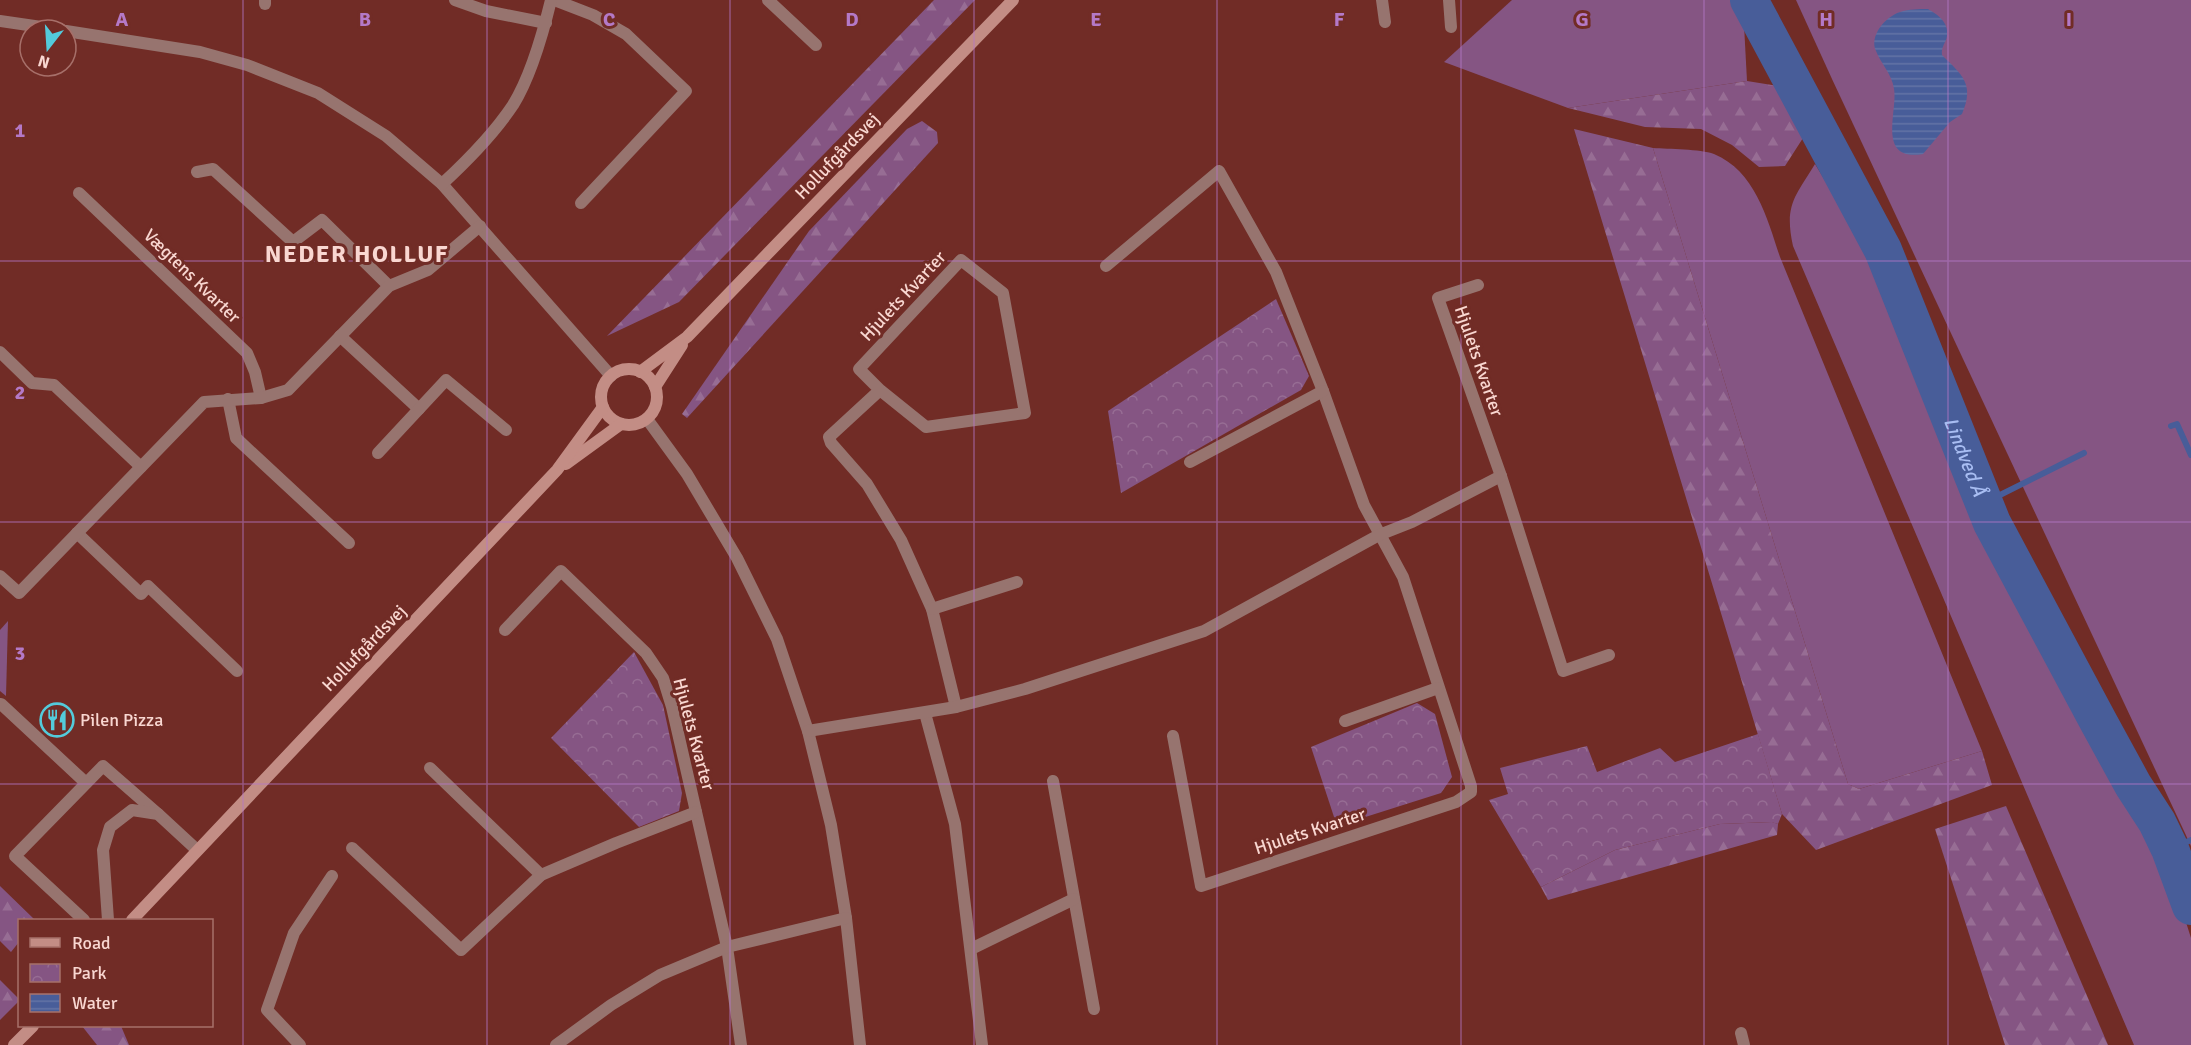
<svg xmlns="http://www.w3.org/2000/svg" width="2191" height="1045" font-family="Signika,sans-serif">
  <style>
    .grass { fill: #855583 }
    .forest { fill: url(#forest-firs) }
    .park { fill: url(#park-crowns) }
    .water { fill: url(#water-rules) }
    .lines { fill: none; stroke-linecap: round; stroke-linejoin: round }
    .stream { stroke: #485d99; stroke-width: 6 }
    .river { stroke: #485d99; stroke-width: 38 }
    .street { stroke: #97746f; stroke-width: 12 }
    .secondary { stroke: #c38d85; stroke-width: 12 }
    .grid { fill: none; stroke: #b479c7; stroke-width: 1.5; stroke-opacity: 0.55 }
    .labels { text-anchor: middle; stroke-width: 6; stroke-linejoin: round; paint-order: stroke }
    .street-label { font-size: 18px; fill: #f9d7d1; stroke: #712c26 }
    .poi-label { font-size: 18px; fill: #f9d7d1; stroke: #712c26; text-anchor: start }
    .water-label { font-size: 20px; font-style: italic; fill: #a8bdf2; stroke: #712c26 }
    .district-label { font-size: 24px; font-weight: bold; letter-spacing: 1.5px; fill: #f9d7d1; stroke: #712c26 }
    .grid-label { font-size: 20px; text-anchor: middle; font-weight: bold; fill: #b479c7; stroke: #712c26; stroke-width: 6; stroke-linejoin: round; paint-order: stroke }
  </style>
  <defs>
    <pattern id="forest-firs" width="22" height="20" patternUnits="userSpaceOnUse" patternTransform="scale(1.5)"><rect width="22" height="20" fill="#855583"/><path d="M5 1l3.5 6h-7zM16 11l3.5 6h-7z" fill="#976d94"/></pattern>
    <pattern id="park-crowns" width="20" height="18" patternUnits="userSpaceOnUse" patternTransform="scale(1.5)"><rect width="20" height="18" fill="#855583"/><path d="M2 6a3 3 0 1 1 6 0M12 15a3 3 0 1 1 6 0" fill="none" stroke="#976d94"/></pattern>
    <pattern id="water-rules" width="6" height="5" patternUnits="userSpaceOnUse" patternTransform="scale(1.5)"><rect width="6" height="5" fill="#485d99"/><path d="M0 2.5h6" fill="none" stroke="#6374a6"/></pattern>
  </defs>
  <rect width="100%" height="100%" fill="#712c26"/>
  <g class="grass">
    <path d="M 1512,0 L 1733,0 L 1744,25 L 1747,81 L 1568,108 L 1444,62 Z"/>
    <path d="M 1796,0 L 2191,0 L 2191,846 L 1832,79 Z"/>
    <path d="M 1653,148 C 1669,149 1700,149 1714,154 C 1755,171 1767,218 1780,257 L 1982,751 L 1859,789 L 1848,784 Z"/>
    <path d="M 1815,164 L 1888,284 L 1995,550 L 2058,668 L 2159,837 L 2191,938 L 2191,1045 L 2134,1045 L 1793,246 C 1784,205 1795,197 1815,164 Z"/>
    <path d="M 8,621 L 6,696 L 0,691 L 0,630 Z"/>
  </g>
  <g class="forest">
    <path d="M 934,0 L 975,0 L 679,302 L 607,336 Z"/>
    <path d="M 1747,81 L 1778,86 L 1803,138 L 1785,166 L 1759,167 L 1732,145 L 1701,129 L 1645,127 L 1568,108 Z"/>
    <path d="M 922,121 L 937,132 L 938,143 L 687,418 L 682,414 L 809,231 L 907,129 Z"/>
    <path d="M 1574,129 L 1653,148 L 1848,784 L 1859,789 L 1982,751 L 1992,785 L 1816,850 L 1782,814 Z"/>
    <path d="M 2006,806 L 2108,1045 L 2005,1045 L 1935,829 Z"/>
    <path d="M 1772,822 L 1778,824 L 1777,835 L 1548,900 L 1541,887 L 1615,850 L 1720,824 Z"/>
    <path d="M 0,886 L 35,920 L 20,920 L 19,942 L 11,952 L 0,941 Z"/>
    <path d="M 0,980 L 20,1000 L 0,1020 Z"/>
    <path d="M 82,1026 L 121,1026 L 129,1045 L 97,1045 Z"/>
  </g>
  <g class="park">
    <path d="M 1276,299 L 1309,376 L 1301,390 L 1121,493 L 1108,411 Z"/>
    <path d="M 634,652 L 663,705 L 682,793 L 679,811 L 639,827 L 551,738 Z"/>
    <path d="M 1417,703 L 1435,714 L 1452,777 L 1441,793 L 1337,826 L 1311,747 Z"/>
    <path d="M 1758,734 L 1782,814 L 1778,824 L 1771,822 L 1720,824 L 1615,850 L 1541,887 L 1489,800 L 1508,794 L 1500,768 L 1587,746 L 1597,772 L 1660,748 L 1675,762 Z"/>
  </g>
  <path class="water" d="M 1928,9 C 1938,15 1949,22 1947,36 C 1946,43 1941,46 1942,55 C 1962,75 1975,84 1962,114 L 1950,122 L 1923,154 C 1876,162 1898,111 1894,89 C 1892,74 1881,64 1876,51 C 1869,36 1885,17 1900,12 C 1909,9 1919,9 1928,9 Z"/>
  <g class="lines">
    <g class="stream">
      <path d="M 2171,426 L 2177,424 L 2191,455"/>
      <path d="M 1984,503 L 2084,453"/>
      <path d="M 2170,849 L 2191,840"/>
    </g>
    <path class="river" id="s1" d="M 1749,0 L 1883,250 L 1992,523 L 2098,721 L 2133,785 L 2157,822 L 2170,849 L 2191,906"/>
    <g class="street">
      <path d="M 455,0 L 486,11 L 546,23"/>
      <path d="M 554,0 L 593,15 L 626,34 L 686,91 L 581,203"/>
      <path d="M 768,0 L 816,45"/>
      <path d="M 1382,0 L 1385,22"/>
      <path d="M 1449,0 L 1451,27"/>
      <path d="M 265,4 L 265,0"/>
      <path d="M 0,21 L 62,30"/>
      <path d="M 66,31 L 200,52 L 247,65 L 318,93 L 386,136 L 442,184 L 611,376"/>
      <path d="M 197,172 L 213,169 L 293,242 L 322,220 L 389,286"/>
      <path d="M 442,184 C 468,160 493,135 513,105 C 531,76 543,33 551,0"/>
      <path d="M 79,193 L 247,353 L 255,372 L 261,398"/>
      <path d="M 1106,266 L 1219,171 L 1276,272 L 1323,391 L 1364,505 L 1403,577 L 1471,786 L 1471,792 L 1456,802 L 1201,886 L 1173,736"/>
      <path d="M 1478,285 L 1438,298 L 1501,476 L 1563,671 L 1609,655"/>
      <path d="M 340,336 L 419,409"/>
      <path d="M 0,352 L 32,383 L 54,385 L 141,467"/>
      <path d="M 880,390 L 926,427 L 1025,413 L 1003,293 L 961,260 L 859,369 L 880,390 L 829,437 L 831,443 L 867,484 L 901,540 L 932,609 L 956,707"/>
      <path d="M 228,399 L 236,438 L 349,543"/>
      <path d="M 647,419 L 687,474 L 737,558 L 777,639 L 808,731 L 831,825 L 846,918 L 860,1045"/>
      <path d="M 378,453 L 446,380 L 506,430"/>
      <path d="M 1190,462 L 1323,391"/>
      <path d="M 77,533 L 141,594 L 148,586 L 237,671"/>
      <path d="M 0,576 L 19,593 L 204,402 L 261,398 L 288,390 L 389,286 L 428,270 L 480,226"/>
      <path d="M 932,609 L 1017,582"/>
      <path d="M 505,630 L 561,571 L 646,653 L 663,678 L 672,707 L 727,947 L 741,1045"/>
      <path d="M 1,704 L 86,783"/>
      <path d="M 925,713 L 955,824 L 982,1045"/>
      <path d="M 1345,721 L 1438,688"/>
      <path d="M 808,731 L 956,707 L 1025,689 L 1204,631 L 1379,535 L 1412,522 L 1501,476"/>
      <path d="M 430,768 L 541,875"/>
      <path d="M 1053,781 L 1094,1009"/>
      <path d="M 352,848 L 461,950 L 541,875 L 616,843 L 696,812"/>
      <path d="M 84,920 L 15,856 L 103,766 L 158,814"/>
      <path d="M 108,920 L 103,850 L 110,827 L 132,810 L 158,814 L 197,850"/>
      <path d="M 971,949 L 1074,899"/>
      <path d="M 1741,1033 L 1744,1045"/>
      <path d="M 300,1045 L 267,1010 L 294,933 L 332,876"/>
      <path d="M 556,1045 L 611,1005 L 660,975 L 727,947 L 846,918"/>
    </g>
    <g class="secondary">
      <circle cx="629" cy="397" r="28"/>
      <path d="M 640,372 L 687,337 L 1013,0"/>
      <path d="M 655,387 L 682,345"/>
      <path d="M 566,464 L 621,424"/>
      <path d="M 132,920 L 557,470 L 603,407"/>
      <path d="M 14,1045 L 33,1026"/>
    </g>
  </g>
  <path class="grid" d="M 243,0 L 243,1045M 487,0 L 487,1045M 730,0 L 730,1045M 974,0 L 974,1045M 1217,0 L 1217,1045M 1461,0 L 1461,1045M 1704,0 L 1704,1045M 1948,0 L 1948,1045M 0,261 L 2191,261M 0,522 L 2191,522M 0,784 L 2191,784"/>
  <defs>
    <symbol id="restaurant-ring" viewBox="-11 -11 22 22"><circle r="9.5" fill="#712c26" stroke="#53cbdb" stroke-width="1.5"/><path d="M-5-6h1v4h1v-4h1v4h1v-4h1v5L-1.5 .5V6h-2V.5L-5-1ZM5-6V6H3V1.5H1.5Q1.5-4 5-6Z" fill="#53cbdb"/></symbol>
  </defs>
  <g fill-rule="evenodd">
    <use href="#restaurant-ring" x="38" y="701" width="38" height="38"/>
  </g>
  <g class="labels">
    <g class="street-label">
      <text transform="translate(837 156) rotate(-46)" y="6">Hollufgårdsvej</text>
      <text transform="translate(192 276) rotate(44)" y="6">Vægtens Kvarter</text>
      <text transform="translate(903 296) rotate(-47)" y="6">Hjulets Kvarter</text>
      <text transform="translate(1479 361) rotate(71)" y="6">Hjulets Kvarter</text>
      <text transform="translate(364 648) rotate(-46)" y="6">Hollufgårdsvej</text>
      <text transform="translate(694 734) rotate(75)" y="6">Hjulets Kvarter</text>
      <text transform="translate(1310 831) rotate(-18)" y="6">Hjulets Kvarter</text>
    </g>
    <g class="poi-label">
      <text x="80" y="726">Pilen Pizza</text>
    </g>
    <g class="water-label">
      <text dy="7" stroke="none"><textPath href="#s1" startOffset="506">Lindved Å</textPath></text>
    </g>
    <g class="district-label">
      <text x="357" y="262">NEDER HOLLUF</text>
    </g>
  </g>
  <g class="grid-label">
    <text x="122" y="26">A</text>
    <text x="365" y="26">B</text>
    <text x="609" y="26">C</text>
    <text x="852" y="26">D</text>
    <text x="1096" y="26">E</text>
    <text x="1339" y="26">F</text>
    <text x="1582" y="26">G</text>
    <text x="1826" y="26">H</text>
    <text x="2069" y="26">I</text>
    <text x="20" y="137">1</text>
    <text x="20" y="399">2</text>
    <text x="20" y="660">3</text>
  </g>
  <rect x="18" y="919" width="195" height="108" fill="#712c26" stroke="#a7706a" stroke-width="1.5"/>
  <rect x="30" y="938" width="30" height="9" fill="#c38d85" stroke="#a7706a" stroke-width="1.5"/>
  <text x="72" y="949" font-size="18" fill="#f9d7d1">Road</text>
  <rect x="30" y="964" width="30" height="18" fill="url(#park-crowns)" stroke="#a7706a" stroke-width="1.5"/>
  <text x="72" y="979" font-size="18" fill="#f9d7d1">Park</text>
  <rect x="30" y="994" width="30" height="18" fill="url(#water-rules)" stroke="#a7706a" stroke-width="1.5"/>
  <text x="72" y="1009" font-size="18" fill="#f9d7d1">Water</text>
  <g transform="translate(48 48) rotate(197)"><circle r="28" fill="#712c26" stroke="#a7706a" stroke-width="1.5"/>
  <path d="M0-4.5L10 22L0 15L-10 22Z" fill="#53cbdb"/>
  <text y="-9" font-size="16" font-weight="bold" text-anchor="middle" fill="#f9d7d1">N</text>
  </g>
</svg>
